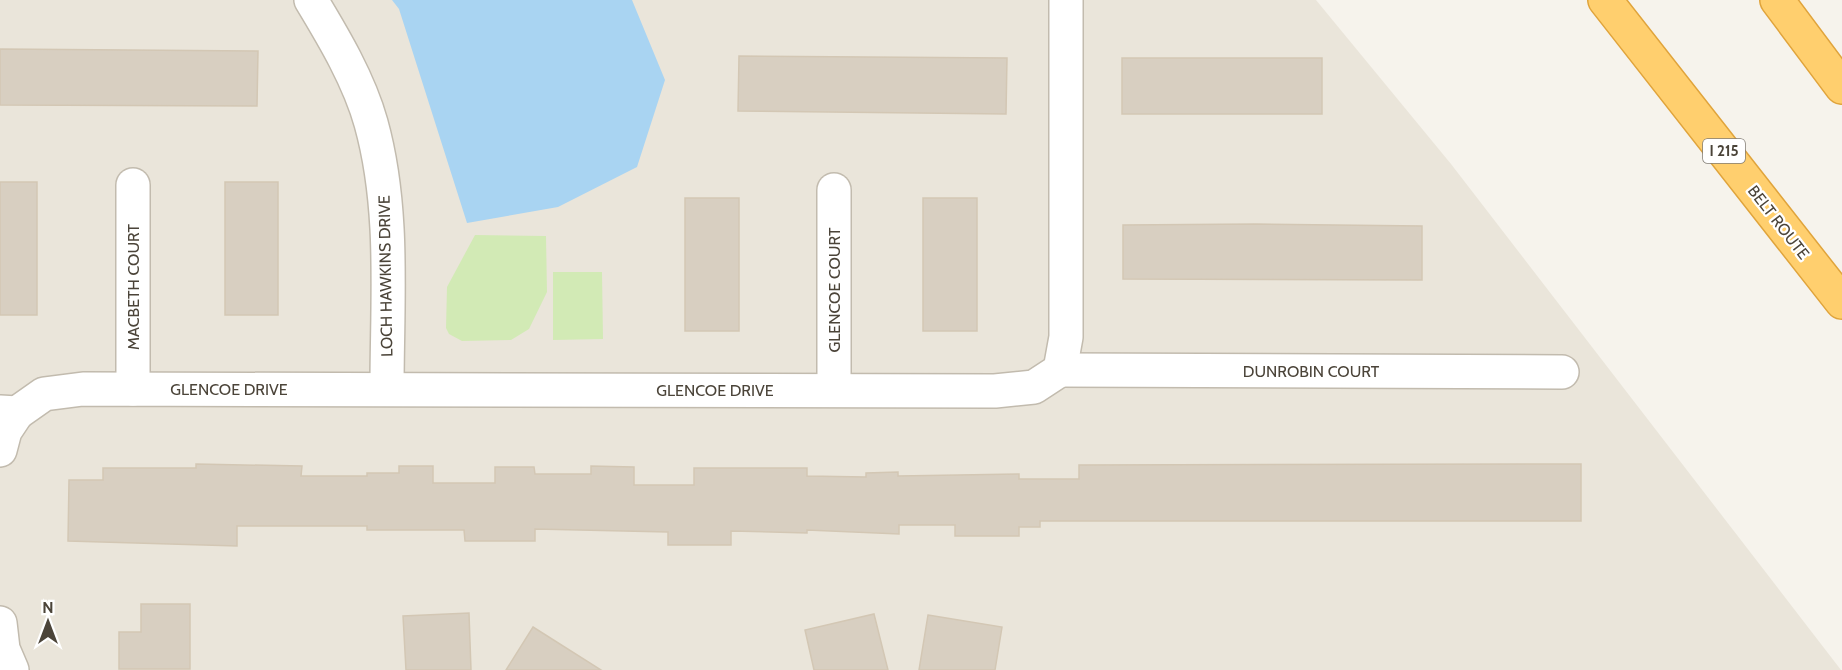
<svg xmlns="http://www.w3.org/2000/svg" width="1842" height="670" font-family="Cabin,sans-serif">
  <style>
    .residential { fill: #eae5da }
    .green { fill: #d2eab5 }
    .water { fill: #a9d4f2 }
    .building { fill: #d8cfc1; stroke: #d3c7b4; stroke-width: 1.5 }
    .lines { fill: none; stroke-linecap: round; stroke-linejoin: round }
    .minor-casing { stroke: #c2bbae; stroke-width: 36 }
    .highway-casing { stroke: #e0a43c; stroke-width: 36 }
    .minor { stroke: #fff; stroke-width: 33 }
    .highway { stroke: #ffcf6e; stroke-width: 33 }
    .labels { text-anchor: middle; stroke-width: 4.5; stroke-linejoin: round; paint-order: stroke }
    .shield { fill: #fff; stroke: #817c74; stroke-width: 1.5 }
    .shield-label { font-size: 15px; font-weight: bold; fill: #4b4439 }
    .street-label { font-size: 16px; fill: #4b4439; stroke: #fff }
  </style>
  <rect width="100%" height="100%" fill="#f6f3ec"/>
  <path class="residential" d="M 0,0 L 1316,0 L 1451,164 L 1841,670 L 0,670 Z"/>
  <g class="green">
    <path d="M 475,235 L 546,236 L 547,292 L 529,329 L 511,340 L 462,341 L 449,334 L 446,328 L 447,287 Z"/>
    <path d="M 553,272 L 602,272 L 603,339 L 553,340 Z"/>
  </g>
  <path class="water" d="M 392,0 L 632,0 L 665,80 L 637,167 L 558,207 L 467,223 L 399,9 Z"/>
  <g class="building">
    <path d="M 0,49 L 258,51 L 257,106 L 0,105 Z"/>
    <path d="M 739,56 L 1007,58 L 1006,114 L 738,111 Z"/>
    <rect x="1122" y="58" width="200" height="56"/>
    <rect x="0" y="182" width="37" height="133"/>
    <rect x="225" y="182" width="53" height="133"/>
    <rect x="685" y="198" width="54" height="133"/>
    <rect x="923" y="198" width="54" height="133"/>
    <path d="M 1256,224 L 1422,226 L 1422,280 L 1123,279 L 1123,225 Z"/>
    <path d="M 196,464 L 302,466 L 301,476 L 367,476 L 367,473 L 399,473 L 399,466 L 433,466 L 433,483 L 495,483 L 495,467 L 534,467 L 535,474 L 591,474 L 591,466 L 634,467 L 634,485 L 694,485 L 694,468 L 807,468 L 807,476 L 866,477 L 866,473 L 898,472 L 898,476 L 1019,474 L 1019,479 L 1079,479 L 1079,465 L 1581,464 L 1581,521 L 1040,521 L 1040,527 L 1019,527 L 1019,536 L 955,536 L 955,525 L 899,525 L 899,534 L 807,530 L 807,533 L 731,531 L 731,545 L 668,545 L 668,532 L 535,529 L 535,541 L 465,541 L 464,530 L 367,530 L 367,526 L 237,526 L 237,546 L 68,541 L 69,480 L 103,480 L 103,468 L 196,468 Z"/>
    <path d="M 141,604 L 190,604 L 190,669 L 119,669 L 119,632 L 141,632 Z"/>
    <path d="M 469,613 L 471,670 L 406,670 L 403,616 Z"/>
    <path d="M 874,614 L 888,670 L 814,670 L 805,630 Z"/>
    <path d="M 928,615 L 1002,627 L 995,670 L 919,670 Z"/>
    <path d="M 533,627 L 601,670 L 506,670 Z"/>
  </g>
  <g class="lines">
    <defs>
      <g id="minor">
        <path d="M 311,0 C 334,38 359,80 371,123 C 395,209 387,301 387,388"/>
        <path d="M 133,185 L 133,389"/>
        <path d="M 834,190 L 834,390"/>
        <path d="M 1060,370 L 1562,372"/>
        <path d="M 0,412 L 17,413 L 44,394 L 83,389 L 995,391 L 1034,387 L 1060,370 L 1066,337 L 1066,0"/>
        <path d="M 0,450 L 5,431 L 17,413"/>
        <path d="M 0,623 L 3,649 L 12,670"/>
      </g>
      <g id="highway">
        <path d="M 1605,0 L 1842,302"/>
        <path d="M 1777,0 L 1842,87"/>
      </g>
    </defs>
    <use href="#minor" class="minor-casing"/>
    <use href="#highway" class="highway-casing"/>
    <use href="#minor" class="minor"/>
    <use href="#highway" class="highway"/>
  </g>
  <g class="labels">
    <rect class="shield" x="1703" y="139" width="42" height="24" rx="4.5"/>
    <g class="shield-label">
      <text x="1724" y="156">I 215</text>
    </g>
    <g class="street-label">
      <text transform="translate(1779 222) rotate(52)" y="6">BELT ROUTE</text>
      <text transform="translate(385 276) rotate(-91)" y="6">LOCH HAWKINS DRIVE</text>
      <text transform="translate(133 287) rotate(-90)" y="6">MACBETH COURT</text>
      <text transform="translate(834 290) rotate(-90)" y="6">GLENCOE COURT</text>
      <text x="1311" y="377">DUNROBIN COURT</text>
      <text x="229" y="395">GLENCOE DRIVE</text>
      <text x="715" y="396">GLENCOE DRIVE</text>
    </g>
  </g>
  <g transform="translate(48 622)" stroke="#ffffff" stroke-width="4.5" paint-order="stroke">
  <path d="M0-4.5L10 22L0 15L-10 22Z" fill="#4b4439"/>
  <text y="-9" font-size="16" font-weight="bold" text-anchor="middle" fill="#4b4439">N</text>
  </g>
</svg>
